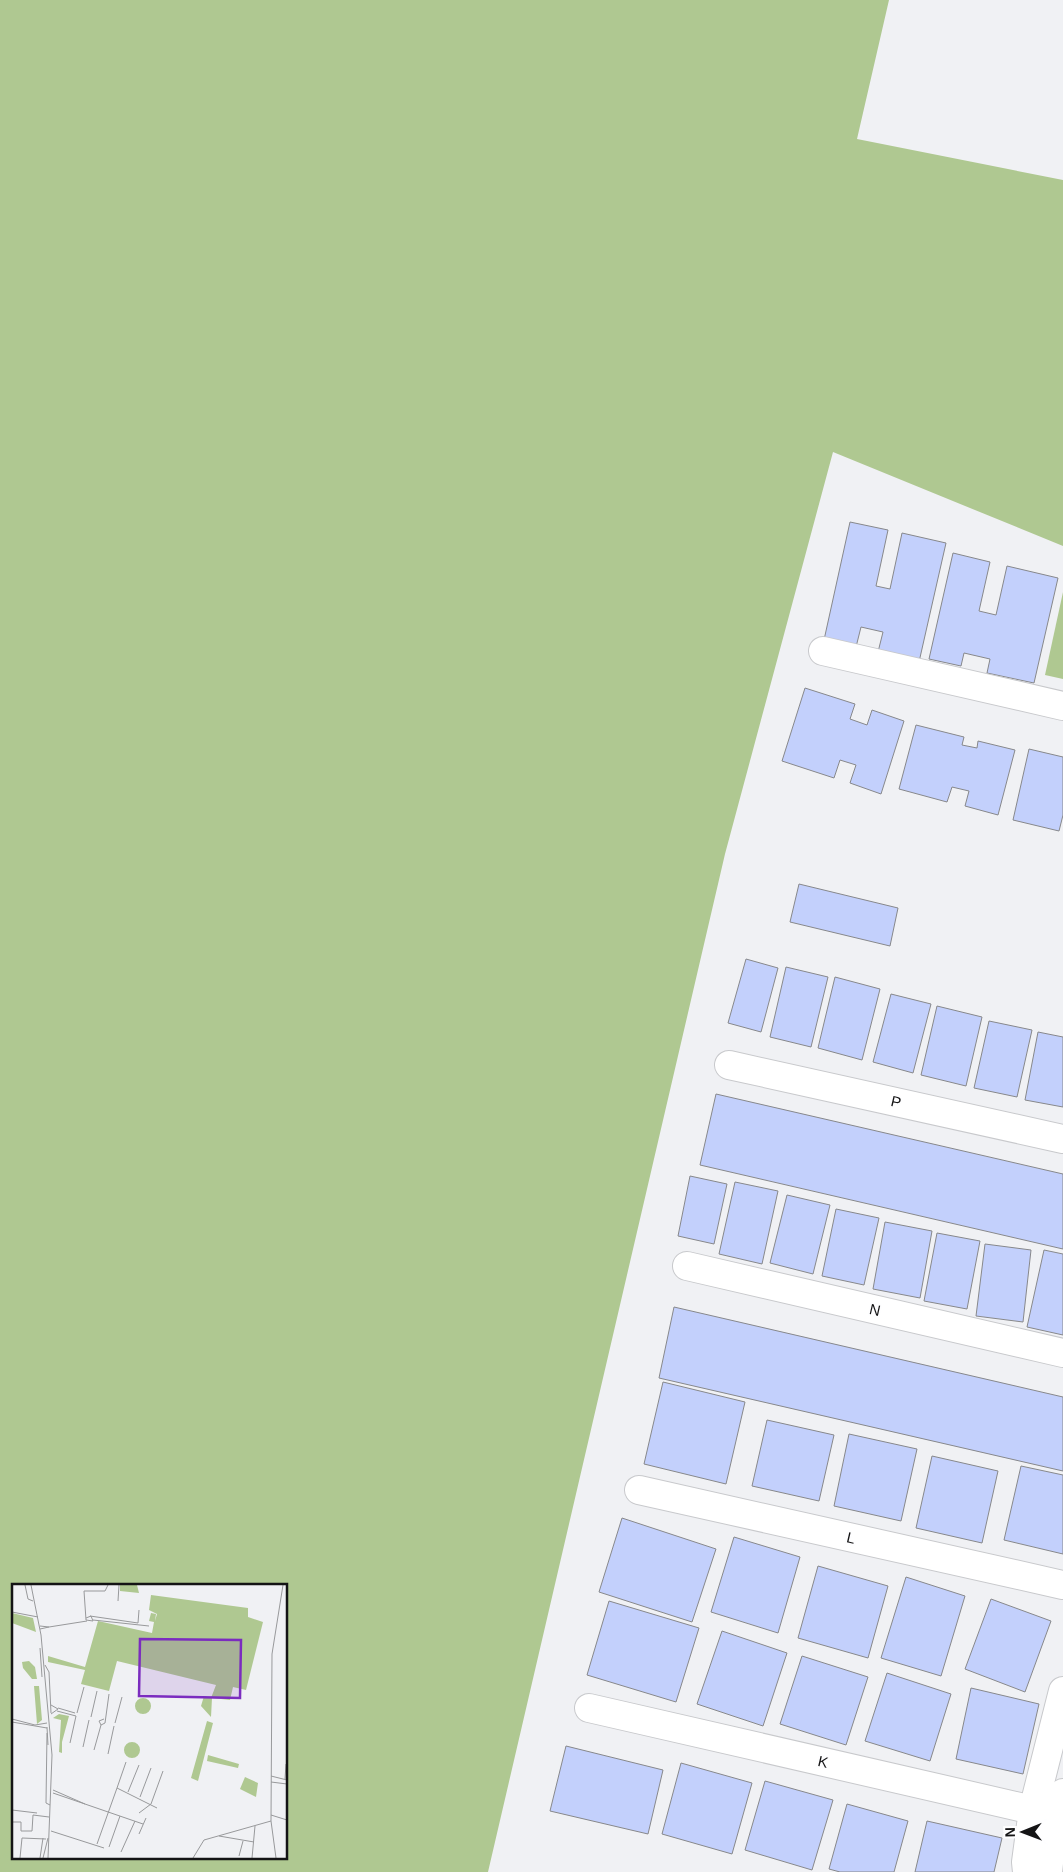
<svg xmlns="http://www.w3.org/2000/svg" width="1063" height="1872" font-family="Helvetica,sans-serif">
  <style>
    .green { fill: #afc891; fill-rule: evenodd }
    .building { fill: #c3d0fc; stroke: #87888b }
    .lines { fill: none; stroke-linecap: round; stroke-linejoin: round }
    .minor-casing { stroke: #c8c9cc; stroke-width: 30 }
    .minor { stroke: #fff; stroke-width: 28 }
    .labels { text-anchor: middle; stroke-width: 4; stroke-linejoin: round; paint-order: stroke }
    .street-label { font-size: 15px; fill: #141415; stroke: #fefeff }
    .inset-road { fill: none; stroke: #98999b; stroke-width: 1 }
    .view { fill: #7b2cbf; fill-opacity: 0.15; stroke: #7b2cbf; stroke-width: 2.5 }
    .inset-edge { fill: none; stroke: #141415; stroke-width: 2.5 }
  </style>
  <rect width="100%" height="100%" fill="#f0f1f4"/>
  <g class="green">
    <path d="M 0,0 L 889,0 L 857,139 L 1063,180 L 1063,546 L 833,452 L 725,854 L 488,1872 L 0,1872 ZM 14,1586 L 286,1586 L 286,1858 L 14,1858 Z"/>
    <path d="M 1063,592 L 1063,679 L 1045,675 Z"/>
  </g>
  <g class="building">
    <path d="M 850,522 L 888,530 L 876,586 L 890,589 L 902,533 L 946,543 L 919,662 L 878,652 L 883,632 L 861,627 L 856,647 L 824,640 Z"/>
    <path d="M 953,553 L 990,562 L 979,611 L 996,615 L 1007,566 L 1058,578 L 1034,683 L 987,673 L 990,659 L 964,653 L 961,666 L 929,659 Z"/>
    <path d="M 805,688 L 855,704 L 850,719 L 867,725 L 872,710 L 904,721 L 881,794 L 850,783 L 856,765 L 840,760 L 834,778 L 782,761 Z"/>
    <path d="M 916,725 L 964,737 L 962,745 L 977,748 L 978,741 L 1015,750 L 998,815 L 965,806 L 969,791 L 952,787 L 947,802 L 899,789 Z"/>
    <path d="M 1029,749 L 1063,757 L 1063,815 L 1059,831 L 1013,820 Z"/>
    <path d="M 799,884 L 898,908 L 890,946 L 790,922 Z"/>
    <path d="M 746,959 L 778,968 L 761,1032 L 728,1023 Z"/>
    <path d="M 786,967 L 828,977 L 811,1047 L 770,1037 Z"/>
    <path d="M 835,977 L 880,989 L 862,1060 L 818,1048 Z"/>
    <path d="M 891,994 L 931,1004 L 913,1073 L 873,1062 Z"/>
    <path d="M 937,1006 L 982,1017 L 966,1086 L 921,1075 Z"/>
    <path d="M 989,1021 L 1032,1030 L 1017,1097 L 974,1088 Z"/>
    <path d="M 1038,1032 L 1063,1037 L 1063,1107 L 1025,1100 Z"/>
    <path d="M 716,1094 L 1063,1174 L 1063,1249 L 700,1165 Z"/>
    <path d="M 690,1176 L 727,1184 L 714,1244 L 678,1236 Z"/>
    <path d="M 735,1182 L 778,1191 L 762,1264 L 719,1254 Z"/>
    <path d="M 787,1195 L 830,1205 L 813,1274 L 770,1263 Z"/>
    <path d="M 836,1209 L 879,1218 L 864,1285 L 822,1276 Z"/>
    <path d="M 885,1222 L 932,1231 L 920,1298 L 873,1289 Z"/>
    <path d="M 937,1233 L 980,1241 L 967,1309 L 924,1301 Z"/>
    <path d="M 985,1244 L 1031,1250 L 1023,1322 L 976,1316 Z"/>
    <path d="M 1044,1250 L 1063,1254 L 1063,1335 L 1027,1327 Z"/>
    <path d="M 674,1307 L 1063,1397 L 1063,1471 L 659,1378 Z"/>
    <path d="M 663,1382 L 745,1402 L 726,1484 L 644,1464 Z"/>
    <path d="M 767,1420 L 834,1435 L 819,1501 L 752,1486 Z"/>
    <path d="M 849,1434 L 917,1449 L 901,1521 L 834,1506 Z"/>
    <path d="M 932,1456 L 998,1471 L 982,1543 L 916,1528 Z"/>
    <path d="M 1021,1466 L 1063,1475 L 1063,1554 L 1004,1540 Z"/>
    <path d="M 622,1518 L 716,1549 L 692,1622 L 599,1592 Z"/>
    <path d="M 734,1537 L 800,1557 L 778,1633 L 711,1612 Z"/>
    <path d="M 818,1566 L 888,1586 L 868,1658 L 798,1638 Z"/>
    <path d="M 906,1577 L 965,1596 L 941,1676 L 881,1658 Z"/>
    <path d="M 991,1599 L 1051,1621 L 1025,1692 L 965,1669 Z"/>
    <path d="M 609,1601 L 699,1628 L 676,1702 L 587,1675 Z"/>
    <path d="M 722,1631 L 787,1653 L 763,1726 L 697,1704 Z"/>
    <path d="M 802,1656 L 868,1677 L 846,1745 L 780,1724 Z"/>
    <path d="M 887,1673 L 951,1694 L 930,1761 L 865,1741 Z"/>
    <path d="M 971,1688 L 1039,1704 L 1023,1774 L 956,1759 Z"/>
    <path d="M 566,1746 L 663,1770 L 648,1834 L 550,1811 Z"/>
    <path d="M 681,1763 L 752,1783 L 732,1854 L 662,1834 Z"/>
    <path d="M 765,1781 L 833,1800 L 812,1870 L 745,1850 Z"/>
    <path d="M 847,1804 L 908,1821 L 894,1872 L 840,1872 L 829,1869 Z"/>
    <path d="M 927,1821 L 1002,1838 L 994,1872 L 915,1872 Z"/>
  </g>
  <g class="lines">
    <defs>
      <g id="minor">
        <path d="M 823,651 L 1063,706"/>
        <path d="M 729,1065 L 1063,1139"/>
        <path d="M 687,1266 L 1063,1353"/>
        <path d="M 639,1490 L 1063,1585"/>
        <path d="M 589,1708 L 1033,1810 L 1058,1814"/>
        <path d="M 1027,1872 L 1026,1862 L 1033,1810 L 1063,1691"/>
        <path d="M 1048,1872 L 1050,1854 L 1063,1793"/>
      </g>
    </defs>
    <use href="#minor" class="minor-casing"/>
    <use href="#minor" class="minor"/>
  </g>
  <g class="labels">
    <g class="street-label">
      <text transform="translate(896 1102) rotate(13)" y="5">P</text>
      <text transform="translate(875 1310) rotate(13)" y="5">N</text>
      <text transform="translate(851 1538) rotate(13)" y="5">L</text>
      <text transform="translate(823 1762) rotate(13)" y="5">K</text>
    </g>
  </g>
  <g transform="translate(12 1584)">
    <rect width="275" height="275" fill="#f0f1f4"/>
    <path d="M 108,1 L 125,1 L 127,9 L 108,7 ZM 139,11 L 236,24 L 236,33 L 251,38 L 234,106 L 221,103 L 218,116 L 200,114 L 199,133 L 189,122 L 192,112 L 199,114 L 204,101 L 105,77 L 97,107 L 69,100 L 73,86 L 36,78 L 36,72 L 73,83 L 86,37 L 140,49 L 142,38 L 137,37 L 139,29 L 144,30 L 143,37 L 145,30 L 137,26 ZM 0,29 L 21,34 L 24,48 L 0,39 ZM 17,77 L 23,83 L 25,95 L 20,95 L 11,84 L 10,78 ZM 22,102 L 27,102 L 30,136 L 25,140 ZM123 122a8 8 0 1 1 16 0a8 8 0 1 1-16 0ZM 47,130 L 57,132 L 50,158 L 50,169 L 47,168 L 49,136 L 41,134 ZM 195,137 L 201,139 L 186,197 L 179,194 ZM112 166a8 8 0 1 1 16 0a8 8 0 1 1-16 0ZM 196,171 L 227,180 L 226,184 L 195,177 ZM 233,193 L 246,199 L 244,213 L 228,205 Z" fill="#afc891"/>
    <path class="inset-road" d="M 13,1 L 16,15 L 21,17M 19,1 L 29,51 L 40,171 L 36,274M 106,17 L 107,1M 0,28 L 26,33M 78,32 L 126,39 L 127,26M 74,34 L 79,32 L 81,37 L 74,36 L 72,7 L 93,7 L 96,1M 81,36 L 137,42M 28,42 L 37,43 L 28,45M 37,43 L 75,37M 28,64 L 30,93M 33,81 L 37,88 L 39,129M 46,124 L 63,129M 45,127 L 64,132M 65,129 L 72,103M 39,130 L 46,125 L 39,121M 79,133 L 85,107M 0,135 L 23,141 L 35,139M 92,135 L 87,137 L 89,141 L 93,139 L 97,110M 0,138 L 35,144M 103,139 L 110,113M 35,143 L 36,161M 35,149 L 34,219 L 38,221M 58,159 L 64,132M 71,163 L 77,136M 82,166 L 89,141M 96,170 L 102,142M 114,178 L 105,204 L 145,224M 259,192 L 275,196M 273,195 L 274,180M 259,198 L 275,200M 41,206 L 73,220M 116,208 L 127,181M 41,209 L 131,240M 128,213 L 139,184M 0,226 L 25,229M 127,229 L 139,220 L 151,187M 259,231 L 275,236M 259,237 L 264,274M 39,247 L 92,264M 127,250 L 134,234M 207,252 L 242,258M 0,253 L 0,238 L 9,238 L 9,247 L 20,247 L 21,231 L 37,233M 85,260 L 105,204M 97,263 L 108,232M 109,268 L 123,237M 227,272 L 231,257M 8,274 L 10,254 L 34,255M 28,274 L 31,254M 31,274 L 36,254M 181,274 L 192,256 L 259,237 L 260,70 L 271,1M 240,274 L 243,242"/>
    <path class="view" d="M 128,55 L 229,56 L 228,114 L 127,112 Z"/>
    <rect width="275" height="275" class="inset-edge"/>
  </g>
  <g transform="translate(1023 1832) rotate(269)" stroke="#fefeff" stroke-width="4" paint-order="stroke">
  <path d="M0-4L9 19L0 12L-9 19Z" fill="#141415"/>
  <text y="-8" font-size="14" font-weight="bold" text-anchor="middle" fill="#141415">N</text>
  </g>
</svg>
